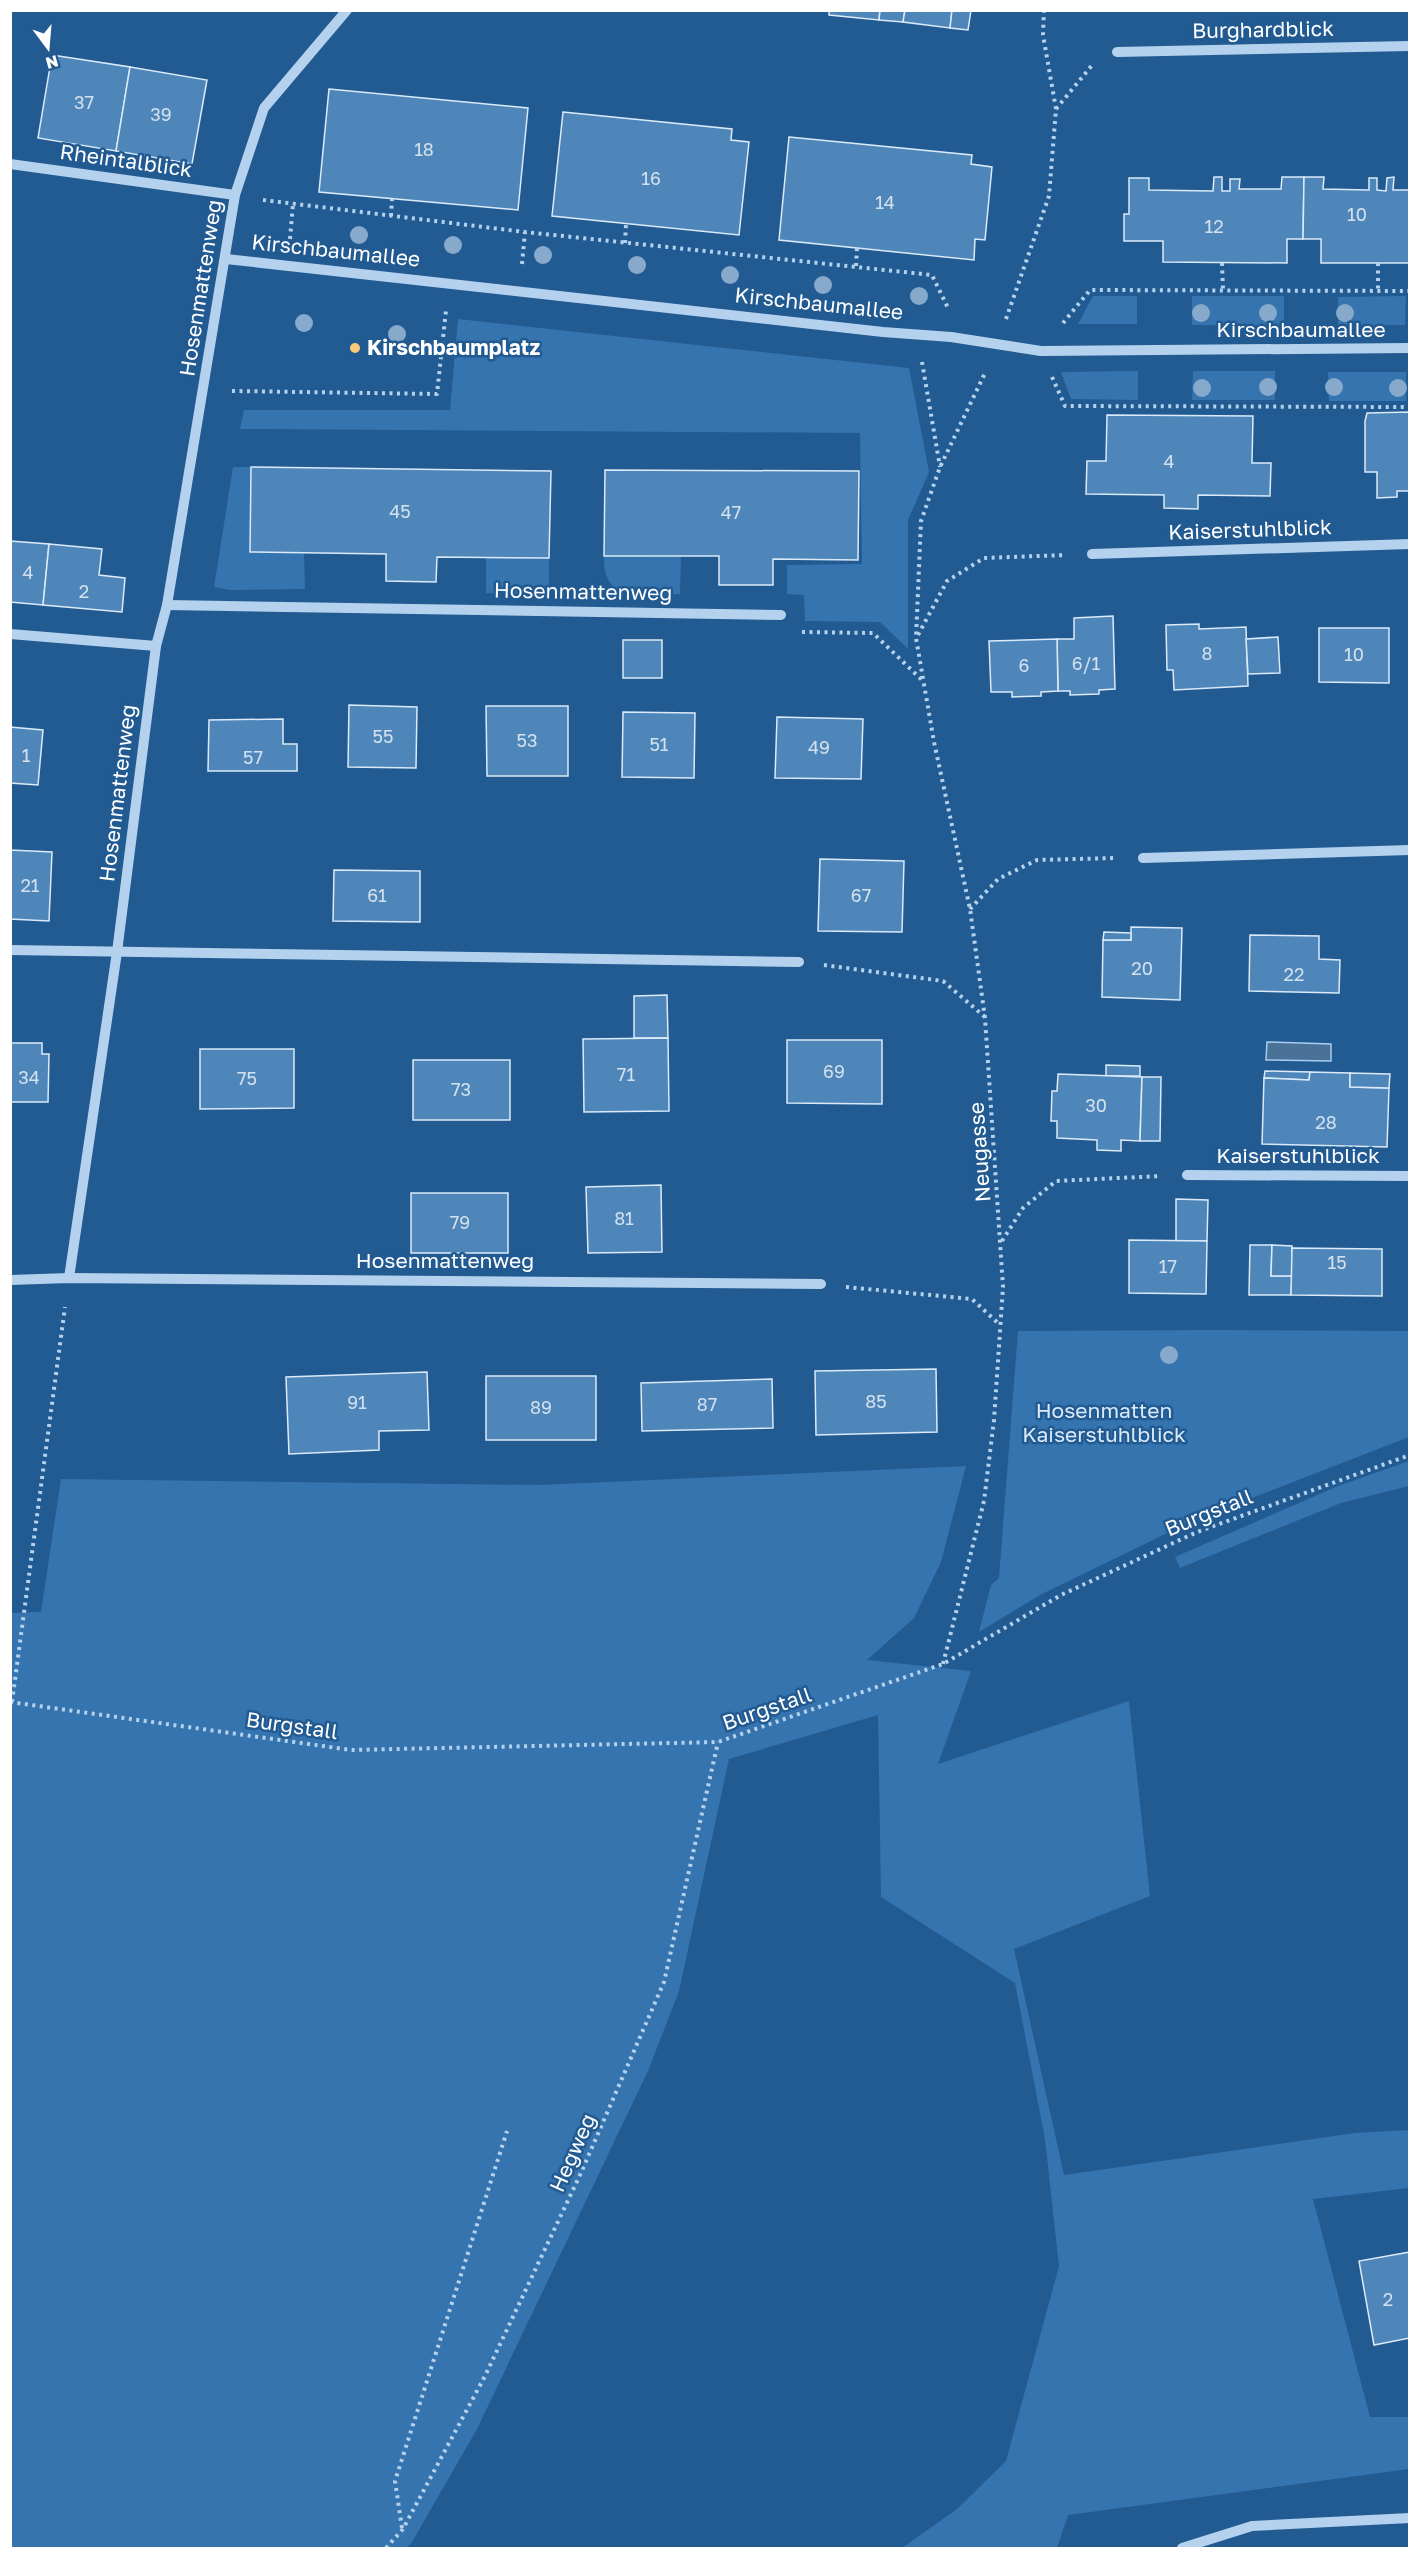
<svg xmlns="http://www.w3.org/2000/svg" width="1420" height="2559" font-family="'Golos Text',sans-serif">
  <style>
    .green { fill: #3674af }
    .water { fill: #4a7198; stroke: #a8cdee; stroke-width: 1.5 }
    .building { fill: #4f86ba; stroke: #daeaf9; stroke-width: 1.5 }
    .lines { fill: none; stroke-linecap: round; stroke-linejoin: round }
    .path { stroke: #b4d2ed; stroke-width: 4; stroke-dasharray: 3 4.5; stroke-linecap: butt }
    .minor { stroke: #b4d2ed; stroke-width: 10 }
    .minor-bridge { stroke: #b4d2ed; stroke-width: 10 }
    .tree { fill: #87a9cb }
    .poi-dot { fill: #f9ca76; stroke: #225a92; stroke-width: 2 }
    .labels { text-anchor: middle; stroke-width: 5; stroke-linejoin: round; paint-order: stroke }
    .number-label { font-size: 18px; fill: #d3e1ee }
    .street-label { font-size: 21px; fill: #fff; stroke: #225a92 }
    .poi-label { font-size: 21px; font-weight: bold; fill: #fff; stroke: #225a92; text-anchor: start }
    .park-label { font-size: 21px; fill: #daeaf9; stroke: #225a92 }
  </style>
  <rect width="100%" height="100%" fill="#225a92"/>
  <g class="green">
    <path d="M 1093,296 L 1137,296 L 1137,324 L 1078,324 Z"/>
    <path d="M 1192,296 L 1284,296 L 1284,326 L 1192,325 Z"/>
    <path d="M 1406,296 L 1405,325 L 1338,326 L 1338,297 Z"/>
    <path d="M 458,319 L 909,368 L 929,472 L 908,520 L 908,649 L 880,622 L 805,621 L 804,595 L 787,594 L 787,565 L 862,564 L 860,433 L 240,429 L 244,410 L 450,410 Z"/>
    <path d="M 1138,371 L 1138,400 L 1071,399 L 1061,372 Z"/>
    <path d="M 1193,371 L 1275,371 L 1275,400 L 1192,400 Z"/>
    <path d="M 1328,372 L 1406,372 L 1406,401 L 1329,401 Z"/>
    <path d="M 233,467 L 251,467 L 250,552 L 304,553 L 305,589 L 229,590 L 214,587 Z"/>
    <path d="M 604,556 L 681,557 L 680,594 C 645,594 602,605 604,556 Z"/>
    <path d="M 486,557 L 549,558 L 549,594 L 486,593 Z"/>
    <path d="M 1210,1330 L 1409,1331 L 1409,1437 L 1190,1522 L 1040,1595 L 979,1632 L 991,1585 L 999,1578 L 1018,1331 Z"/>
    <path d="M 1409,1461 L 1409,1486 L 1341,1503 L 1180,1568 L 1175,1557 L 1338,1486 Z"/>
    <path d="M 966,1466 L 941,1562 L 914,1618 L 867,1660 L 971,1671 L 938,1764 L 1129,1701 L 1150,1896 L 1014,1949 L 1064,2175 L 1355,2133 L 1409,2130 L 1409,2188 L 1313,2199 L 1370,2417 L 1409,2417 L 1409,2469 L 1068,2515 L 1057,2548 L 902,2548 L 957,2509 L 1006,2461 L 1059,2266 L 1045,2139 L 1015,1983 L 881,1897 L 878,1715 L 729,1759 L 679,1991 L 648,2071 L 477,2429 L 412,2542 L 406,2548 L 11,2548 L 10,1613 L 41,1612 L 61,1479 L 539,1485 Z"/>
  </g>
  <path class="water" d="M 1267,1042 L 1331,1044 L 1331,1061 L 1266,1060 Z"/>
  <g class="building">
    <path d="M 829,10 L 880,10 L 879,20 L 829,15 Z"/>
    <path d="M 880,10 L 905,10 L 903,22 L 879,20 Z"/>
    <path d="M 905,10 L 952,10 L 950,28 L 903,22 Z"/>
    <path d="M 952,10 L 971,10 L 968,30 L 950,28 Z"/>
    <path d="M 52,55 L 130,67 L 116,151 L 38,138 Z"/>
    <path d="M 130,67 L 207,80 L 192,164 L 116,151 Z"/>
    <path d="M 329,89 L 528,108 L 518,210 L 319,192 Z"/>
    <path d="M 563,112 L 732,129 L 731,140 L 749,142 L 739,235 L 552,216 Z"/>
    <path d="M 789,137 L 972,155 L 971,164 L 992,167 L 985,240 L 975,239 L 974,260 L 779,240 Z"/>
    <path d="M 1214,177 L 1222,177 L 1222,191 L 1230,191 L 1230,179 L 1240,179 L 1239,189 L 1281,189 L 1282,177 L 1304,177 L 1303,239 L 1287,239 L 1287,263 L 1163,262 L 1163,241 L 1124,241 L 1124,214 L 1129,214 L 1129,178 L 1149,178 L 1149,190 L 1213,191 Z"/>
    <path d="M 1304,177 L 1324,177 L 1323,189 L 1369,190 L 1369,178 L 1377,178 L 1377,190 L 1386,191 L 1387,178 L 1394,177 L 1393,190 L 1410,190 L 1410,263 L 1321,263 L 1321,239 L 1303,239 Z"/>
    <path d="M 1410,412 L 1410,491 L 1397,491 L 1397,497 L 1377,498 L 1377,472 L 1365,472 L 1365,421 L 1367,413 Z"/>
    <path d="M 1107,415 L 1253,416 L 1252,463 L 1271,463 L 1270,496 L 1198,495 L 1198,509 L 1164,508 L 1164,495 L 1086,494 L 1087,461 L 1106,461 Z"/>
    <path d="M 251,467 L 551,471 L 549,558 L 437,557 L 436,582 L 386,581 L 386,554 L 250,552 Z"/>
    <path d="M 605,470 L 859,471 L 858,560 L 773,559 L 773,585 L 719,585 L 719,556 L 604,556 Z"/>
    <path d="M 10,541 L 49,544 L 43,605 L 10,602 Z"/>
    <path d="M 49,544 L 102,549 L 99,575 L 125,578 L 122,612 L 43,605 Z"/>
    <path d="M 1113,616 L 1115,689 L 1099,690 L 1099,694 L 1070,695 L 1070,691 L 1058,691 L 1057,639 L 1074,639 L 1074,618 Z"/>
    <path d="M 1199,624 L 1199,629 L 1246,627 L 1248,686 L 1174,690 L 1173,670 L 1167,670 L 1166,625 Z"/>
    <path d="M 1319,628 L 1389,628 L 1389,683 L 1319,682 Z"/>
    <path d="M 1278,637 L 1280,673 L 1248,674 L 1246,639 Z"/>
    <path d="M 1057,639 L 1058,691 L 1041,692 L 1041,696 L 1012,697 L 1012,692 L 991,692 L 989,641 Z"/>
    <rect x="623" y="640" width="39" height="38"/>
    <path d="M 349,705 L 417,707 L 416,768 L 348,767 Z"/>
    <path d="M 486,706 L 568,706 L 568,776 L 487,776 Z"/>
    <path d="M 623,712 L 695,713 L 694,778 L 622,777 Z"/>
    <path d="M 777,717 L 863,719 L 861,779 L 775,778 Z"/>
    <path d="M 283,719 L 283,744 L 297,744 L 297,771 L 208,771 L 209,720 Z"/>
    <path d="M 10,727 L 43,730 L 38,785 L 10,783 Z"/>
    <path d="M 10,850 L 52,852 L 49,921 L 10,919 Z"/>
    <path d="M 820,859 L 904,861 L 902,932 L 818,931 Z"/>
    <path d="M 334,870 L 420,871 L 420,922 L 333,921 Z"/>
    <path d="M 1131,927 L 1182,928 L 1180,1000 L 1102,997 L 1103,940 L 1131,940 Z"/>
    <path d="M 1104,932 L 1131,933 L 1131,940 L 1103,940 Z"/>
    <path d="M 1250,935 L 1319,936 L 1319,959 L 1340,960 L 1339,993 L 1249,991 Z"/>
    <path d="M 667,995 L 668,1038 L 634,1038 L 634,996 Z"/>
    <path d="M 668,1038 L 669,1111 L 584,1112 L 583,1039 Z"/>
    <path d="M 787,1040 L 882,1040 L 882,1104 L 787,1103 Z"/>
    <path d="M 10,1043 L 42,1043 L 42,1054 L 49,1054 L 48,1102 L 10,1102 Z"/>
    <path d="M 200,1049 L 294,1049 L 294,1108 L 200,1109 Z"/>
    <rect x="413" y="1060" width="97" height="60"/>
    <path d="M 1106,1065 L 1140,1066 L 1140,1076 L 1106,1076 Z"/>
    <path d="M 1265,1071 L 1310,1072 L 1309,1080 L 1264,1078 Z"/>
    <path d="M 1310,1072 L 1350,1073 L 1350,1087 L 1389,1088 L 1387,1147 L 1262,1144 L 1264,1078 L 1309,1080 Z"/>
    <path d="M 1350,1073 L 1390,1074 L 1389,1088 L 1350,1087 Z"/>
    <path d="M 1058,1074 L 1142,1077 L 1140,1141 L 1121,1140 L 1121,1151 L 1097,1150 L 1097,1140 L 1057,1138 L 1057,1121 L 1051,1121 L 1052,1091 L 1057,1091 Z"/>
    <path d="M 1142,1077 L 1161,1077 L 1160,1141 L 1140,1141 Z"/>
    <path d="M 661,1185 L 662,1252 L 588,1253 L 586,1187 Z"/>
    <rect x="411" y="1193" width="97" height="60"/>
    <path d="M 1176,1199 L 1208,1200 L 1207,1241 L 1176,1241 Z"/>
    <path d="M 1129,1240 L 1207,1241 L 1206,1294 L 1129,1293 Z"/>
    <path d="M 1250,1245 L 1272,1245 L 1271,1276 L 1292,1276 L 1291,1295 L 1249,1295 Z"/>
    <path d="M 1272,1245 L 1292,1246 L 1292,1276 L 1271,1276 Z"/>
    <path d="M 1292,1248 L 1382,1249 L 1382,1296 L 1291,1295 Z"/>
    <path d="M 936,1369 L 937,1432 L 816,1435 L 815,1371 Z"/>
    <path d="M 427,1372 L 429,1430 L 379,1431 L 379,1450 L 289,1454 L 286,1377 Z"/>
    <rect x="486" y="1376" width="110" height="64"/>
    <path d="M 772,1379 L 773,1428 L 642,1431 L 641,1383 Z"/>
    <path d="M 1410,2252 L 1410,2338 L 1374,2345 L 1359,2261 Z"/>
  </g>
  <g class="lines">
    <g class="path">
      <path d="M 1056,109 L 1093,64"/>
      <path d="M 263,200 L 525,232 L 932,275 L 949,310"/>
      <path d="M 391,216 L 392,199"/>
      <path d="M 290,239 L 293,204"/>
      <path d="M 625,243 L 626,224"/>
      <path d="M 1222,263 L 1223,290"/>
      <path d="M 1378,263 L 1378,290"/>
      <path d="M 522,264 L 525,232"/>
      <path d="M 856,266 L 857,248"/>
      <path d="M 1006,319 L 1049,196 L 1056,109 L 1043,35 L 1044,10"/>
      <path d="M 1063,323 L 1090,290 L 1410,291"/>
      <path d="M 922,362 L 940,467"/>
      <path d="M 1052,377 L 1065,406 L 1410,407"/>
      <path d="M 232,391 L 437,394 L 446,310"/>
      <path d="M 802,632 L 873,633 L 923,681"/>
      <path d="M 918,635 L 947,581 L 984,558 L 1066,555"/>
      <path d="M 970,909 L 998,879 L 1037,860 L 1116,858"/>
      <path d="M 824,965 L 943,981 L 985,1017"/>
      <path d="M 1002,1241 L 1023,1208 L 1056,1181 L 1161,1176"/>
      <path d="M 846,1287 L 972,1299 L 999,1324"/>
      <path d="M 943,1664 L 984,1501 L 994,1420 L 1003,1287 L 985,1018 L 970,909 L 934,742 L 916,638 L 921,521 L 940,467 L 986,371"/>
      <path d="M 10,1702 L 351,1750 L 718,1742 L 943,1664 L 1061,1595 L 1197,1532 L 1410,1455"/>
      <path d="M 12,1702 L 65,1307"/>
      <path d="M 402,2528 L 395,2481 L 507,2131"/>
      <path d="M 386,2548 L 403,2529 L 485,2376 L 580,2175 L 664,1982 L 718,1742"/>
    </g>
    <g class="minor">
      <path d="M 1117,52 L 1410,46"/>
      <path d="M 10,164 L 235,195"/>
      <path d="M 226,259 L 883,332 L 951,337"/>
      <path d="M 1041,351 L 1410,348"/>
      <path d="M 1092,554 L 1410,544"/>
      <path d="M 167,605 L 781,615"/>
      <path d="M 10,634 L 156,646"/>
      <path d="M 1143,858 L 1410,850"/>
      <path d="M 10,950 L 799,962"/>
      <path d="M 1187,1175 L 1410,1176"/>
      <path d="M 69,1278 L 117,952 L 156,646 L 167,605 L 235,195 L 264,108 L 347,10"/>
      <path d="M 10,1280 L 69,1278 L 821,1284"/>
      <path d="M 1182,2548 L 1252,2526 L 1410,2518"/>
    </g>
    <path class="minor-bridge" d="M 951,337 L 1041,351"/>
  </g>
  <g class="tree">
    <circle cx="359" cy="235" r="9"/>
    <circle cx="453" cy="245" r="9"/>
    <circle cx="543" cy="255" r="9"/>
    <circle cx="637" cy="265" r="9"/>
    <circle cx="730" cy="275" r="9"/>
    <circle cx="823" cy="285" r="9"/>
    <circle cx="919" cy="296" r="9"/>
    <circle cx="1201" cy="313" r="9"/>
    <circle cx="1268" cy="313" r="9"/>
    <circle cx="1345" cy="313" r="9"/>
    <circle cx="304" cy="323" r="9"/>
    <circle cx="397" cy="334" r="9"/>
    <circle cx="1268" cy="387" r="9"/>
    <circle cx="1334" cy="387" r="9"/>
    <circle cx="1202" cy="388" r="9"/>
    <circle cx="1398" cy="388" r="9"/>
    <circle cx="1169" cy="1355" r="9"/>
  </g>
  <circle class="poi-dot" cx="355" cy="348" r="6"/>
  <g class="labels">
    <g class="number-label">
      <text x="84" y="109">37</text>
      <text x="161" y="121">39</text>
      <text x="424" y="156">18</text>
      <text x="651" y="185">16</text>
      <text x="885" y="209">14</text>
      <text x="1357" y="221">10</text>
      <text x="1214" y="233">12</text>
      <text x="1169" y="468">4</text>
      <text x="400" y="518">45</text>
      <text x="731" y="519">47</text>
      <text x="28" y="579">4</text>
      <text x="84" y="598">2</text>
      <text x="1207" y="660">8</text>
      <text x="1354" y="661">10</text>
      <text x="1086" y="670">6/1</text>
      <text x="1024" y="672">6</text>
      <text x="383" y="743">55</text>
      <text x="527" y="747">53</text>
      <text x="659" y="751">51</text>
      <text x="819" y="754">49</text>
      <text x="26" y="762">1</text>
      <text x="253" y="764">57</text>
      <text x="30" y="892">21</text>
      <text x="377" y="902">61</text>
      <text x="861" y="902">67</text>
      <text x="1142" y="975">20</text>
      <text x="1294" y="981">22</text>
      <text x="834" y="1078">69</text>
      <text x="626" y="1081">71</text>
      <text x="29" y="1084">34</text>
      <text x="247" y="1085">75</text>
      <text x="461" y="1096">73</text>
      <text x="1096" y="1112">30</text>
      <text x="1326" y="1129">28</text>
      <text x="624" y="1225">81</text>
      <text x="460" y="1229">79</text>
      <text x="1337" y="1269">15</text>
      <text x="1168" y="1273">17</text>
      <text x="876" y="1408">85</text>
      <text x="357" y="1409">91</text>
      <text x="707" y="1411">87</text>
      <text x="541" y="1414">89</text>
      <text x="1388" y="2306">2</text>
    </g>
    <g class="street-label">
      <text transform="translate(1263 30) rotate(-1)" y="7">Burghardblick</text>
      <text transform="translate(126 161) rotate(8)" y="7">Rheintalblick</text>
      <text transform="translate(336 251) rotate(6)" y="7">Kirschbaumallee</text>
      <text transform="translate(201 288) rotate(-81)" y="7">Hosenmattenweg</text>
      <text transform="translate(819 304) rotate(6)" y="7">Kirschbaumallee</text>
      <text x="1301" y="337">Kirschbaumallee</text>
      <text transform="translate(1250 530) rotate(-2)" y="7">Kaiserstuhlblick</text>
      <text transform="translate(583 592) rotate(1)" y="7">Hosenmattenweg</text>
      <text transform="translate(118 793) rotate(-83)" y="7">Hosenmattenweg</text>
      <text transform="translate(980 1152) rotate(-94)" y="7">Neugasse</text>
      <text x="1298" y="1163">Kaiserstuhlblick</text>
      <text x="445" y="1268">Hosenmattenweg</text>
      <text transform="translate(1209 1513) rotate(-22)" y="7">Burgstall</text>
      <text transform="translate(767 1709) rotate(-19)" y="7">Burgstall</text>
      <text transform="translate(292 1726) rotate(8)" y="7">Burgstall</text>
      <text transform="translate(573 2153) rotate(-66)" y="7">Hegweg</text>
    </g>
    <g class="poi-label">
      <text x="367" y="355">Kirschbaumplatz</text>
    </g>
    <g class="park-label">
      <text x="1104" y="1418">Hosenmatten<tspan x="1104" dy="24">Kaiserstuhlblick</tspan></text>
    </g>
  </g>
  <rect width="1420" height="2559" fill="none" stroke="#ffffff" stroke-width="24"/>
  <g transform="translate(48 48) rotate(164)" stroke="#225a92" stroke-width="4.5" paint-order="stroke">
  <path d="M0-4.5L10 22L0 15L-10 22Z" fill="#ffffff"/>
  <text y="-9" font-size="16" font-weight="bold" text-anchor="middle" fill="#ffffff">N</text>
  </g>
</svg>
